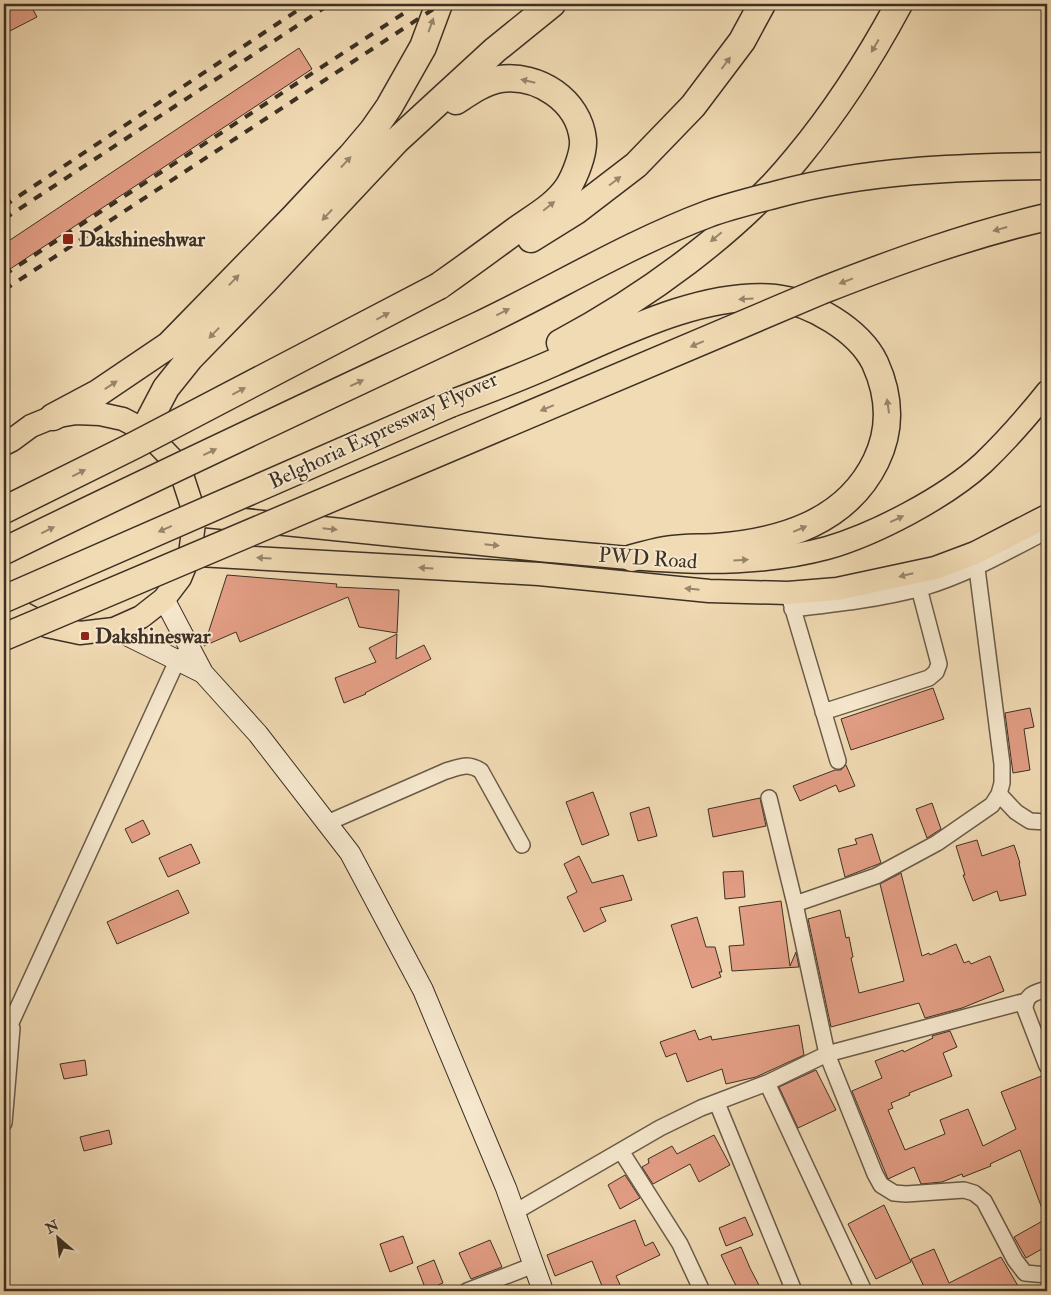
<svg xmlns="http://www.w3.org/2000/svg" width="1051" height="1295" font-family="'IM FELL Double Pica',serif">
<rect width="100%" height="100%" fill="#f1dbb4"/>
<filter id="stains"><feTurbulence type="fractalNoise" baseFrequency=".004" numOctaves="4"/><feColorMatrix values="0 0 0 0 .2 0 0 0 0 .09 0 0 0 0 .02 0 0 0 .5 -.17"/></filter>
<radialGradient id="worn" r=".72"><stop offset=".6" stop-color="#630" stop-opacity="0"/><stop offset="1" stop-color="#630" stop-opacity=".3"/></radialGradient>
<path fill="#e39e85" stroke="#3d3024" d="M23,4H30L37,17L4,34V13Z
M299,48L312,69L4,273V244Z
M227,575L337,584L336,587L399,590L397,633L359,627L348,597L240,642L236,632L204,646Z
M397,634L396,659L424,645L431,659L365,693L366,694L344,703L335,678L376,662L369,648Z
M933,688L944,719L851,750L841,719Z
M1030,708L1034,727L1024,729L1030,770L1013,773L1005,713Z
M846,765L855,786L839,792L836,785L800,801L793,786L835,770H841Z
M593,792L609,835L582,845L566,802Z
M760,798L766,826L713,837L708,809Z
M932,803L941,829L927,838L916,809Z
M649,807L657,836L638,841L630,813Z
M143,820L150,834L132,843L125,829Z
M872,834L881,863L845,877L838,849L857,844L855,839Z
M977,840L982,856L1014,845L1020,863H1019L1026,895L1000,901L997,891L973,901L963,875H965L956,846Z
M191,844L200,863L168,877L159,858Z
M579,856L592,883L623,875L632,900L600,908L606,921L584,932L567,897L577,892L564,864Z
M743,871L745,897L725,899L723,872Z
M901,873L922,956L929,953L930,955L956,944L964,963L969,961L971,964L990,956L1004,991L962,1008L925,1018L919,1003L831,1027L808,919L840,910L846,938L849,937L853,957L851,958L859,993L904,981L880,884Z
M178,890L189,913L117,944L107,922Z
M781,901L790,966L796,952L799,967L732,971L729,946L744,945L739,907Z
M697,917L706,947H715L722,972H719L721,977L692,988L671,925Z
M799,1025L804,1055L756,1077L726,1084L722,1069L687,1082L676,1053L666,1057L660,1042L695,1030L699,1040L711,1036L712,1040Z
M950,1031L957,1047L943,1053L952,1076L909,1093L910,1095L891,1103L893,1108L888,1110L905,1150L945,1134L940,1120L968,1109L983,1146L1016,1129L1001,1092L1044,1075H1047V1246L1026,1258L1014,1237L1046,1219L1020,1150L990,1164L991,1166L963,1177L962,1174L942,1182L921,1184L914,1167L888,1179L852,1091L882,1078L875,1061L903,1050L904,1052L933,1038L932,1036Z
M85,1060L87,1075L64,1079L60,1064Z
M816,1070L836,1110L798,1128L779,1087Z
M109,1130L112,1144L84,1151L80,1137Z
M714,1135L730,1165L699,1182L690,1164L653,1184L642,1167L649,1163L648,1159L672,1146L677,1154Z
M625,1175L640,1198L620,1209L608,1185Z
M884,1205L911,1262L876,1279L848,1224Z
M745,1217L753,1235L726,1246L719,1228Z
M635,1220L645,1246L653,1242L660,1255L616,1276L623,1291H604L592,1261L555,1276L547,1255Z
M403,1236L413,1263L390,1272L380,1244Z
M490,1240L502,1267L471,1279L459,1253Z
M741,1247L750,1268L762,1291H739L733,1280L721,1255Z
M934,1249L949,1283L1001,1257L1021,1291H926L911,1259Z
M434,1260L443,1283L426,1290L417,1267Z"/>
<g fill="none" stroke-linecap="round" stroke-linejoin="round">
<g stroke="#6a5b48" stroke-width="18">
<path id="street" d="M790,599L838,761
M792,609C837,604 881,599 925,587C968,574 1008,551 1047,531
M823,712L929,678L936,672L939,664L919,588
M999,794L1016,812L1030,821L1047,822
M769,798L795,904L827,1054L875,1174L881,1185L894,1193L906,1194L964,1190L974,1193L984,1201L1015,1260L1025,1273L1047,1275
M327,823L446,771C460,767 468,762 481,771L522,845
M795,904L876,876L937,843L992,805L999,794L1002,783V764L975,553
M1047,989C1034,993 1026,994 1025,1009L1047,1066
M4,1038L177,661L185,653
M767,1083L864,1291
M717,1103L794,1291
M4,1123L12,1028
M621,1151L680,1244L702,1291
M515,1212L660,1128L701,1108L767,1083L827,1054L1026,1001
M467,1291L534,1265"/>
</g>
<g stroke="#3d3024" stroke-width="22">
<path id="secondary" d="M164,599L203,673L258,734L350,853L423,990L506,1188L543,1291
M114,629L203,673"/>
</g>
<g stroke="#3d3024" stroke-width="25">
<path id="primary" d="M4,444L12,440L31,426L53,417L76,413L100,414L123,419L144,430L179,466L195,515L190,554L180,578L164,599L141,617L114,629L80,633L47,626L17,610L4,596
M195,515C310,527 425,539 540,550C635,558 734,573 827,548C876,534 946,497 983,463C1006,441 1027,417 1047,392
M198,555L539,574L709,591L788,593L837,589L935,568L975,553L1047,516"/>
</g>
<g stroke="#3d3024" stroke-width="29">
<path id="highway" d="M531,239L576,211L636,165L693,106L742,41L762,4
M439,286C466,267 492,248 519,228C536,216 556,205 568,187C575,176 584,153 583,140C579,100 538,74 500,79C484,82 470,92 456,101
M560,343C644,298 737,232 797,158C836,111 870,58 899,4
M450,404C485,391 519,378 553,363C618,335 702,291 775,298C811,302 859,330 875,363C890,396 892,428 876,461C846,523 780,542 716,547C699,548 682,547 665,550C654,552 643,555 632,558
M53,417L98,393L169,345L293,218L351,156L373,130L389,107L423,47L439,4
M144,430L166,388L190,358L265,281L396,141L495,50L552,4"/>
</g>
<use href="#street" stroke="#f6e8ce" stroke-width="15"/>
<use href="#secondary" stroke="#f6e8ce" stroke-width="20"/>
<use href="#primary" stroke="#f1dbb4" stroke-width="22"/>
<use href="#highway" stroke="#f1dbb4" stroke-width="26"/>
<path stroke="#3d3024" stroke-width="4" stroke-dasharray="9 9" stroke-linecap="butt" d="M4,206L307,4
M4,219L330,4
M4,275L418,4
M4,290L441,4"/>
<g stroke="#3d3024" stroke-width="29" stroke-linecap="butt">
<path id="highway-bridge" d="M4,510L135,445L439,286
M4,551C161,474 320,400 479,325C555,289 628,244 708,214C730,206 755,200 778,194C867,170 956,167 1047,166
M4,599L450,404
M4,637L821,291C895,262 969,235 1047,217"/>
</g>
<use href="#highway-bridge" stroke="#f1dbb4" stroke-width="26"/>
</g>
<defs><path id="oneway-solid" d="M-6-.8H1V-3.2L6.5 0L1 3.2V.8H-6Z" transform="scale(1.25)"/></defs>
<g fill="#97866c">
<use href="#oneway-solid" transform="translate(431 25) rotate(-70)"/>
<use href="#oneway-solid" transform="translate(875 46) rotate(120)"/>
<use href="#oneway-solid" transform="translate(726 63) rotate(-53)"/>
<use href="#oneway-solid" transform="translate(528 81) rotate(-167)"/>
<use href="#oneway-solid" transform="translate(346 162) rotate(-47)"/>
<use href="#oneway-solid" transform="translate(615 181) rotate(-37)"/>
<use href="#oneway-solid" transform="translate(549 206) rotate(-39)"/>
<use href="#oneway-solid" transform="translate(327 215) rotate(133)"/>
<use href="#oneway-solid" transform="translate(1000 229) rotate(164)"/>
<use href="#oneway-solid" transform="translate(716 237) rotate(140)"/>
<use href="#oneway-solid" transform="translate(234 280) rotate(-46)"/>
<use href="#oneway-solid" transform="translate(846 281) rotate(159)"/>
<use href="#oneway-solid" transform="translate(746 299) rotate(176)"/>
<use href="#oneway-solid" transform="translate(503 312) rotate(-27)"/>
<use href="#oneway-solid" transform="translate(383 316) rotate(-28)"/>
<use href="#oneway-solid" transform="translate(214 333) rotate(134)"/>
<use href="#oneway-solid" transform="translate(697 344) rotate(157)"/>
<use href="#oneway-solid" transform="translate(357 383) rotate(-25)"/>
<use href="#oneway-solid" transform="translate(111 385) rotate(-33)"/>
<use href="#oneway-solid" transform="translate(239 391) rotate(-28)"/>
<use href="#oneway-solid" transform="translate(888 406) rotate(-98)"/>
<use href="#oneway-solid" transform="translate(547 408) rotate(157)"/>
<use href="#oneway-solid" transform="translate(210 452) rotate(-25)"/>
<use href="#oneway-solid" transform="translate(79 473) rotate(-27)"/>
<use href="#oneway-solid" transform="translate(897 519) rotate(-25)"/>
<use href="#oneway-solid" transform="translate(165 529) rotate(156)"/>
<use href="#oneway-solid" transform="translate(330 529) rotate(6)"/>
<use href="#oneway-solid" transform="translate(800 529) rotate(-23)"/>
<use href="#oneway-solid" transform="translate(48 530) rotate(-26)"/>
<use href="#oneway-solid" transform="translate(492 545) rotate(6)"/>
<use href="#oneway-solid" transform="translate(264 558) rotate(-177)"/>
<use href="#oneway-solid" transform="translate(741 560) rotate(-3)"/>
<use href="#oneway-solid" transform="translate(426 568) rotate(-177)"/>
<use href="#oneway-solid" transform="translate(906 575) rotate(166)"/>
<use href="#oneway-solid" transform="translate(692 589) rotate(-174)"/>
</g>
<g fill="#8f2418" stroke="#f6e8ce" stroke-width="2">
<rect x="62" y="233" width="12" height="12" rx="2.5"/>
<rect x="80" y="631" width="10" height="10" rx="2.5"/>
</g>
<g text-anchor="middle" stroke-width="4" stroke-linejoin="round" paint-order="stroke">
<g font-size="21" font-weight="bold" fill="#3d3024" stroke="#f6e8ce" text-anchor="start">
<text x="79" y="246">Dakshineshwar</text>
<text x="95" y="643">Dakshineswar</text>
</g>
<g font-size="21" fill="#3d3024" stroke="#f6e8ce">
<text transform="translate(383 430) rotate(-25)" y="7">Belghoria Expressway Flyover</text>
<text transform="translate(648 558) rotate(4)" y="7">PWD Road</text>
</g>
</g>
<rect width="1051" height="1295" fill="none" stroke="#f1dbb4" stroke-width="20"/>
<rect x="5" y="5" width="1041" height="1285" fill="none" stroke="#3d3024" stroke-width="2.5"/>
<rect x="10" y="10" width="1031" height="1275" fill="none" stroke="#3d3024"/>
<g transform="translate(58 1238) rotate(332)" stroke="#f6e8ce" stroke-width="4" paint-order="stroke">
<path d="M0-4L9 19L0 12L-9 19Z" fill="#3d3024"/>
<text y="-8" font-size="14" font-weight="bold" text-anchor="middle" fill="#3d3024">N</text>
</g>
<rect width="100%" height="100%" filter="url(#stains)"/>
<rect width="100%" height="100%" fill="url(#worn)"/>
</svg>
